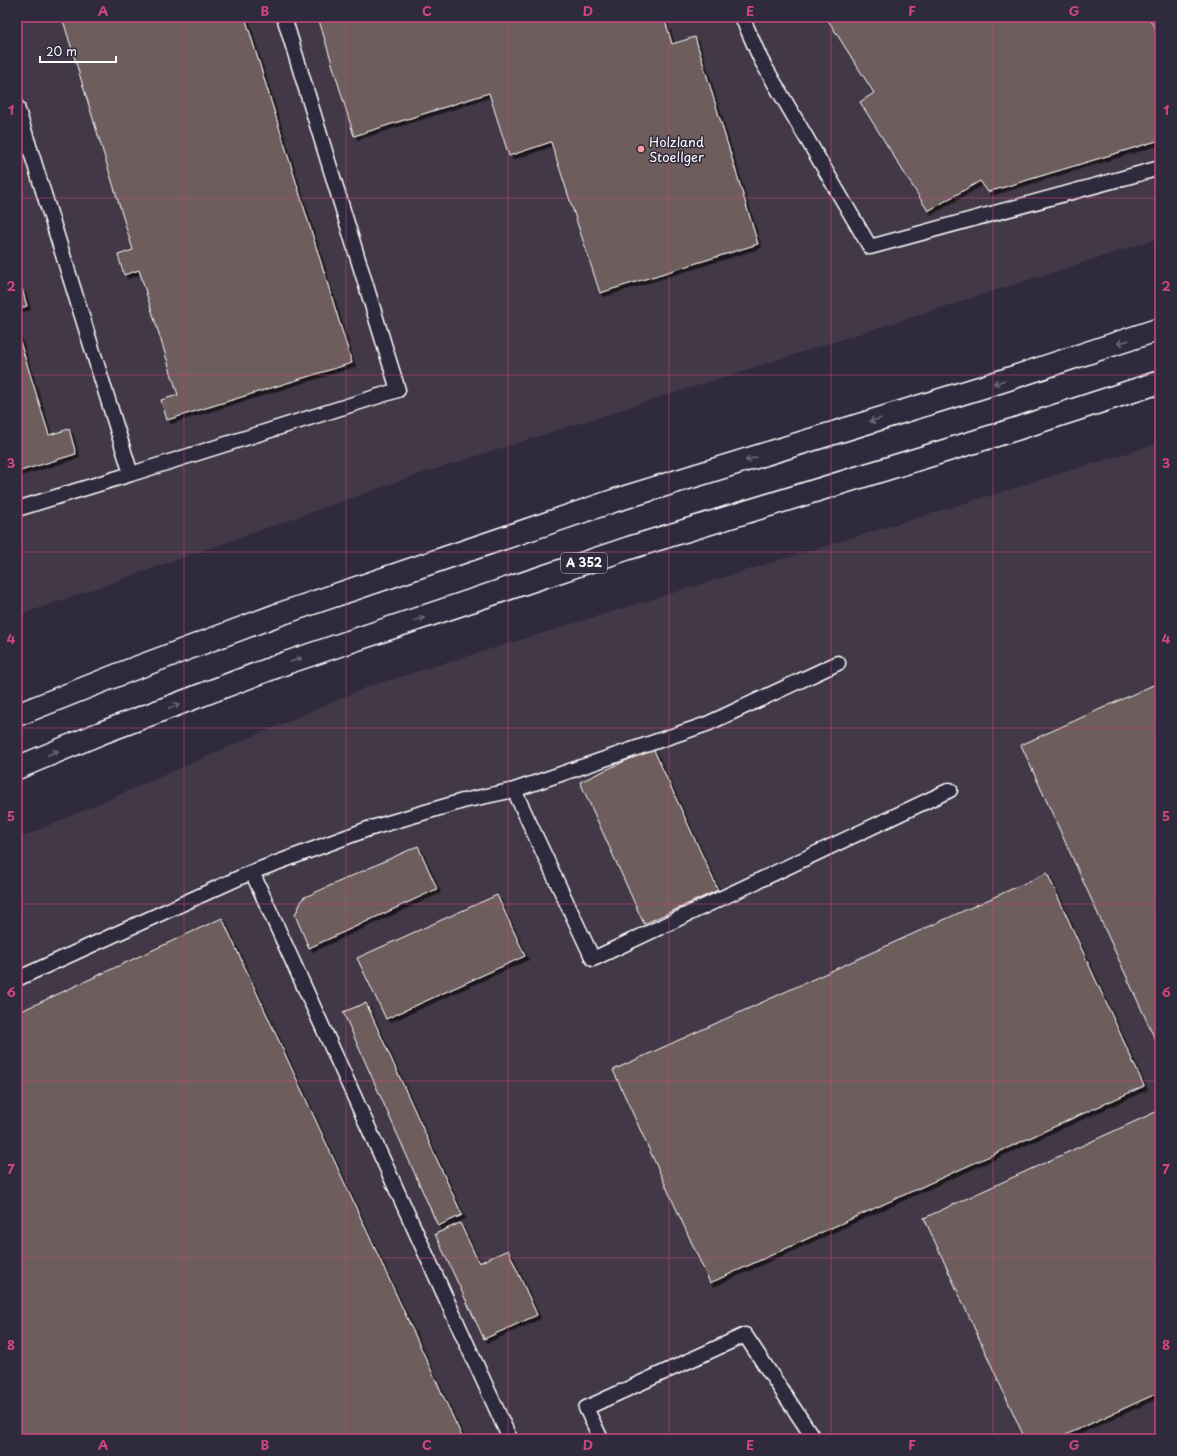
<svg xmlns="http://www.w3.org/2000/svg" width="1177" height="1456" font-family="'Playpen Sans',sans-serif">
<defs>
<filter id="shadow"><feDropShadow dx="3.5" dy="3.5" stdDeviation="0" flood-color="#0009"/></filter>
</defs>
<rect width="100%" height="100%" fill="#2f2a3d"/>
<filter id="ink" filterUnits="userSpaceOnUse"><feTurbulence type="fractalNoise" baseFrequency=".025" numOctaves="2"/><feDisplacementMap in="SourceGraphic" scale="8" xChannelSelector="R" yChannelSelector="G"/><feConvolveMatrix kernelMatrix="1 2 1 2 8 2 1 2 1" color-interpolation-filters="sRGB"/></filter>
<g filter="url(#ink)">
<path fill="#423946" d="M17,17H1160V238L414,476L17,616Z
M1160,443V1439H17V839L367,687Z"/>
<path fill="#6d5d5b" stroke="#fff" filter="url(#shadow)" d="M62,17H245L352,363L167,420L161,400L178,395L139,270L124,275L118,255L133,250Z
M318,17H664L672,44L695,37L758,244L600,293L551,142L509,156L489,93L354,136Z
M826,17H1148L1160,35V140L988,192L980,181L928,211L860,102L874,93Z
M22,289L27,306L17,309V291Z
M17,332L49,435L69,429L76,454L17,472Z
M1160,682V1050L1021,745Z
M653,748L718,890L644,924L580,782Z
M418,846L437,889L309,948L295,915L303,898Z
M1047,873L1144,1086L710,1283L613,1070Z
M497,895L525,956L386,1019L357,958Z
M222,918L463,1439H17V1013Z
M366,1003L462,1215L438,1226L343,1012Z
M1160,1110V1392L1057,1439H1025L924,1218Z
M460,1223L479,1263L508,1250L537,1315L484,1339L435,1234Z"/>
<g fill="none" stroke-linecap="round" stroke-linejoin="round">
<g stroke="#fff" stroke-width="17">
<path id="lane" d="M742,17L761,60L870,247L1160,168
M17,107L131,474L17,509
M131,474L398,390L284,17
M514,790L593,959L950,790
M17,979L252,872
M510,1439L252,872L368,829L463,801L514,790L707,724L838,663
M601,1439L586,1408L745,1335L814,1439"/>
</g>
<g stroke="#fff" stroke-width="25">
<path id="highway" d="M17,715L125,672L277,615L613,501L1002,381L1160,329
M17,768L101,733L286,663L629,548L1016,429L1160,382"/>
</g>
<use href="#lane" stroke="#2f2a3d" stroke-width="14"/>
<use href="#highway" stroke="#2f2a3d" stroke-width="22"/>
</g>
<defs><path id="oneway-shaft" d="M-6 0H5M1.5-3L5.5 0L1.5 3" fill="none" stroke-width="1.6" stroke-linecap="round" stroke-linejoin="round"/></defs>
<g stroke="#6d6a77">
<use href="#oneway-shaft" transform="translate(1123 342) rotate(162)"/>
<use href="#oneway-shaft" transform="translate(999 382) rotate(163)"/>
<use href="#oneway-shaft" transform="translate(875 420) rotate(163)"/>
<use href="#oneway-shaft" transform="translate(751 459) rotate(163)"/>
<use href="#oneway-shaft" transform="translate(419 619) rotate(-19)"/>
<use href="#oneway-shaft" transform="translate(296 660) rotate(-19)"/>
<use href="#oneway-shaft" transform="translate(174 706) rotate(-21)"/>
<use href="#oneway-shaft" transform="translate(53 753) rotate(-23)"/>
</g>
</g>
<path fill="none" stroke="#ce467c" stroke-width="1" stroke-opacity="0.55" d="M184,17V1439M346,17V1439M508,17V1439M669,17V1439M831,17V1439M993,17V1439M17,198H1160M17,375H1160M17,552H1160M17,728H1160M17,904H1160M17,1081H1160M17,1258H1160"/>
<circle fill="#ff9aa2" stroke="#2f2a3d" stroke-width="1.5" cx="641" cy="149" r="4"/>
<g text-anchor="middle" stroke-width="3" stroke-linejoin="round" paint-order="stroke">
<rect fill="#2f2a3d" stroke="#c1bfc5" stroke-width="1" x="561" y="553" width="46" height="20" rx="3"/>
<g font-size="12" font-weight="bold" fill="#fff">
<text x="584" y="567">A 352</text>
</g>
<g font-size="13" fill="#fff" stroke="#2f2a3d" text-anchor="start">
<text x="649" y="147">Holzland<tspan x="649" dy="15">Stoellger</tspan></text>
</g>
</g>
<rect width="1177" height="1456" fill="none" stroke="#2f2a3d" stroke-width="44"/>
<path d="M40 56v6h76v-6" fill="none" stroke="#ffffff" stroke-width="2"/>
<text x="46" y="56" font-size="12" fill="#ffffff" stroke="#2f2a3d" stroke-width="3" paint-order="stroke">20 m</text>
<rect x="22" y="22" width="1133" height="1412" fill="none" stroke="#ce467c" stroke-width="1.5"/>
<g font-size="13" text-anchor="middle" font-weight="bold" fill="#ce467c">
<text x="103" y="16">A</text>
<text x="265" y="16">B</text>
<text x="427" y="16">C</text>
<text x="588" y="16">D</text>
<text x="750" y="16">E</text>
<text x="912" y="16">F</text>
<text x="1074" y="16">G</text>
<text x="11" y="115">1</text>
<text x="1166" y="115">1</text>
<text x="11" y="291">2</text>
<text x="1166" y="291">2</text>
<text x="11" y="468">3</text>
<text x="1166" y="468">3</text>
<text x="11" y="644">4</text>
<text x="1166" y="644">4</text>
<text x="11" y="821">5</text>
<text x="1166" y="821">5</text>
<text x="11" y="997">6</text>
<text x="1166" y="997">6</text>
<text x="11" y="1174">7</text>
<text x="1166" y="1174">7</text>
<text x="11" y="1350">8</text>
<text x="1166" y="1350">8</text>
<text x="103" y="1450">A</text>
<text x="265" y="1450">B</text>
<text x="427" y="1450">C</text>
<text x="588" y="1450">D</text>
<text x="750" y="1450">E</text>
<text x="912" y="1450">F</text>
<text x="1074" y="1450">G</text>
</g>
</svg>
